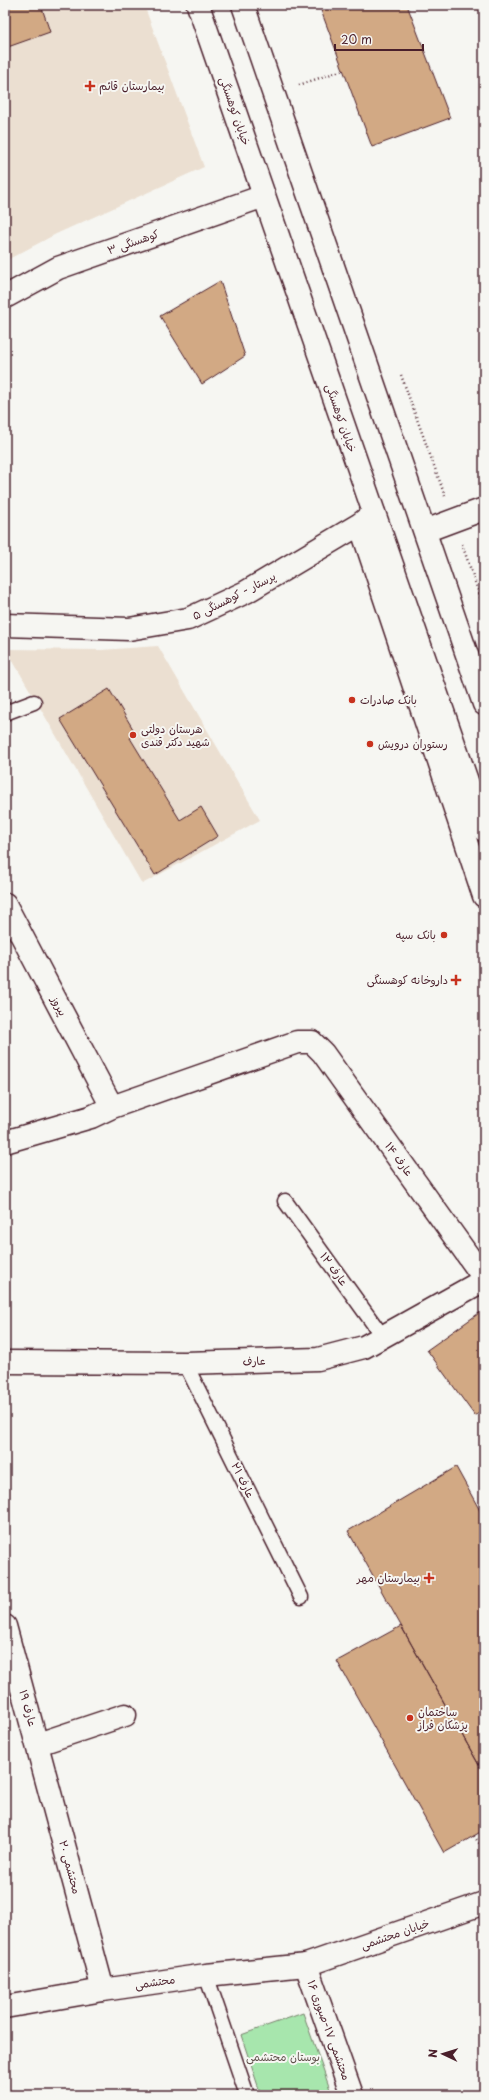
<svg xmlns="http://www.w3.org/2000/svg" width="489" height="2100" font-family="'Playpen Sans','Playpen Sans Arabic',sans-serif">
<rect width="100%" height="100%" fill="#f6f6f2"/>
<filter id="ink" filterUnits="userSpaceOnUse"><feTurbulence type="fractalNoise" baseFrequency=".025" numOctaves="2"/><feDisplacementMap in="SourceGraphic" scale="8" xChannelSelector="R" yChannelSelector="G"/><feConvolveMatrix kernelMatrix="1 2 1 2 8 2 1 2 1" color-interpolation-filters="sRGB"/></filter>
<g filter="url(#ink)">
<path fill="#ebdfd1" d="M5,5H144L204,167L56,234L5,261Z
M158,646L260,820L142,884L6,649L101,650Z"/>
<path fill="#a7e6ad" stroke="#78826c" d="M303,2013L332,2095H261L241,2035Z"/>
<path fill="#d2a984" stroke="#4a1f2b" d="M5,5H41L50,32L5,48Z
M319,5H407L450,118L372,147Z
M220,281L245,356L202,384L160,316Z
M109,689L136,734L130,738L180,820L201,807L218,836L155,875L60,719Z
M482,1311L484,1314V1409L475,1416L427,1350Z
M456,1467L484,1518V1774L348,1531Z
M401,1626L484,1774V1830L444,1853L337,1661Z"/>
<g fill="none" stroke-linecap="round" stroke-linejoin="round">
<g stroke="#4a1f2b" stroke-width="17">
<path id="service" d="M5,713L34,702
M285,1201L383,1337
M185,1363L301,1597
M206,1975L247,2095"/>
</g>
<g stroke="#4a1f2b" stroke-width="25">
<path id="minor" d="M5,297L58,268L264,196
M360,524L484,896
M5,625L129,629L188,619L246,592L360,524L374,513
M5,904L112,1107
M5,1142L91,1117L112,1107L297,1042H312L323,1053L484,1278
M5,1362L185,1363L318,1359L364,1347L484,1280
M5,1626L103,1990
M38,1744L125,1715
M306,1965L352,2095"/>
</g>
<g stroke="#4a1f2b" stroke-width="25">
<path id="tertiary" d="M425,531L484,509
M5,2007L103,1990L206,1975L306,1965L484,1903"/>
</g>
<g stroke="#4a1f2b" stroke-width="25">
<path id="secondary" d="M198,5L484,830
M243,5L484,704"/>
</g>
<path stroke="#4a1f2b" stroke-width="2.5" stroke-dasharray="1 3" stroke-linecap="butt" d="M299,85L343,70
M401,375L445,496
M462,544L484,608
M474,1836L484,1850"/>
<use href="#service" stroke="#f6f6f2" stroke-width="14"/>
<use href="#minor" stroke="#f6f6f2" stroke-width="22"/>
<use href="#tertiary" stroke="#f6f6f2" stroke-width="22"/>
<use href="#secondary" stroke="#f6f6f2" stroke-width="22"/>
</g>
</g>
<g fill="#c8321e" stroke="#f6f6f2" stroke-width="1.5">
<path d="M88 80h4v4h4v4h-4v4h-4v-4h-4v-4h4z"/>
<circle cx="352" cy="700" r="4"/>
<circle cx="133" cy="735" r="4"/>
<circle cx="370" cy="744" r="4"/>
<circle cx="444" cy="935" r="4"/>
<path d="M454 974h4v4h4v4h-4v4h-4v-4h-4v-4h4z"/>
<path d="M427 1572h4v4h4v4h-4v4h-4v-4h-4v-4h4z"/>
<circle cx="410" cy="1718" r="4"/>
</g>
<g text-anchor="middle" stroke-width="4" stroke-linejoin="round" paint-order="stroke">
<g font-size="11" fill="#4a1f2b" stroke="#f6f6f2" text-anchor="start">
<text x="99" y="90">بیمارستان قائم</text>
<text x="360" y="704">بانک صادرات</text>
<text x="141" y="733">هرستان دولتی<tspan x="141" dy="13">شهید دکتر قندی</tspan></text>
<text x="378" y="748">رستوران درویش</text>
<text x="436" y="939" text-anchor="end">بانک سپه</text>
<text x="448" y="984" text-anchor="end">داروخانه کوهسنگی</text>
<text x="420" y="1582" text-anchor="end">بیمارستان مهر</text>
<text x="418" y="1716">ساختمان<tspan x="418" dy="13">پزشکان فراز</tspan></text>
</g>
<g font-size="11" fill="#4a1f2b" stroke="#f6f6f2">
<text transform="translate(235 111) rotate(71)" y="4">خیابان کوهسنگی</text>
<text transform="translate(133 242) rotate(-19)" y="4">کوهسنگی ۳</text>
<text transform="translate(341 418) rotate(71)" y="4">خیابان کوهسنگی</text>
<text transform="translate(234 596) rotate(-27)" y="4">پرستار - کوهسنگی ۵</text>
<text transform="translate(59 1006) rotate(62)" y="4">پیروز</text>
<text transform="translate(399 1159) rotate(54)" y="4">عارف ۱۴</text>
<text transform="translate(334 1269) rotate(54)" y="4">عارف ۱۲</text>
<text transform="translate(254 1361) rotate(-2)" y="4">عارف</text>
<text transform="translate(243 1480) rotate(64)" y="4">عارف ۲۱</text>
<text transform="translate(28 1708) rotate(75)" y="4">عارف ۱۹</text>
<text transform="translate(70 1867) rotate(75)" y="4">محتشمی ۲۰</text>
<text transform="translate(395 1934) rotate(-19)" y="4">خیابان محتشمی</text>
<text transform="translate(155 1982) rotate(-8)" y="4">محتشمی</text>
<text transform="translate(329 2030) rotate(70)" y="4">محتشمی ۱۷-صبوری ۱۶</text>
</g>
<g font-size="11" fill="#61514c" stroke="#f6f6f2">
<text x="283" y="2061">بوستان محتشمی</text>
</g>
</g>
<rect width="489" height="2100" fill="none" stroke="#f6f6f2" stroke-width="20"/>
<rect x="10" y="10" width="469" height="2080" fill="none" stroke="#4a1f2b" stroke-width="1.5" filter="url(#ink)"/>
<g transform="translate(443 2054) rotate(274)" stroke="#f6f6f2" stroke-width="3" paint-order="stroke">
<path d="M0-3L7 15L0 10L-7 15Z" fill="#4a1f2b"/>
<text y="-6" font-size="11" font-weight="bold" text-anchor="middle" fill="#4a1f2b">N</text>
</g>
<path d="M335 44v6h88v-6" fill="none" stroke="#4a1f2b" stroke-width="2"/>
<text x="341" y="44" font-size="12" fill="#4a1f2b" stroke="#f6f6f2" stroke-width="3" paint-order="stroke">20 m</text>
</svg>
